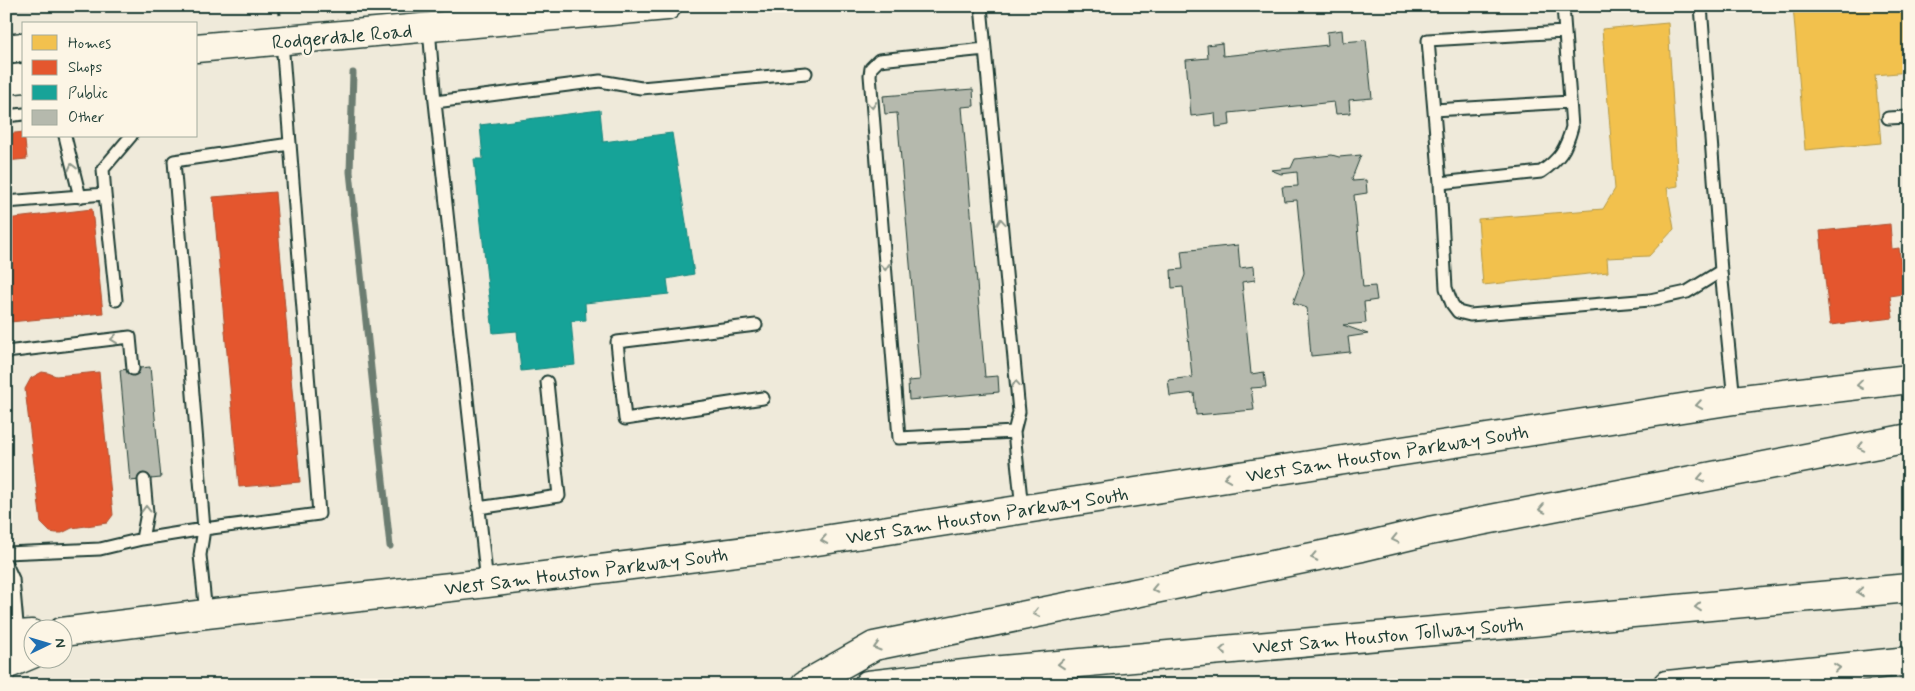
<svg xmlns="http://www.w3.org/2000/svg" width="1915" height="691" font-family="Mynerve,sans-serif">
<rect width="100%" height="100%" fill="#efeada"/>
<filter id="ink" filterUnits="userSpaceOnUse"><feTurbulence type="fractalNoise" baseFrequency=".02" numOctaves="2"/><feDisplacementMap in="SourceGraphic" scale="10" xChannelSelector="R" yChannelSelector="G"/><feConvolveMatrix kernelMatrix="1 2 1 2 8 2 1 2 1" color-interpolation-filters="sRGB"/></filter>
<g filter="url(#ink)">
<path fill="#dedbcc" d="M6,6H77L6,14Z"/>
<path fill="#f2c14e" stroke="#b39946" d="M1793,6H1870V8L1909,6V72L1875,75L1881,143L1805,150Z
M1668,23L1678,186L1667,188L1674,229L1649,256L1607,258L1608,272L1483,285L1478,219L1603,209L1615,189L1602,29Z"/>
<path fill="#e4572e" stroke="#a94f30" d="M24,132L27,159L6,161V134Z
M275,192L300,482L239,487L213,197Z
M92,209L103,313L10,322L6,286V219Z
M1890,224L1892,249L1899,248L1904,294L1890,296L1893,318L1830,325L1820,231Z
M42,372L48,373L56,376L99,372L113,515L107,523L72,528L62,533H56L50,532L41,523L25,389L31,378Z"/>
<path fill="#17a398" stroke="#19847a" d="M600,110L603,142L672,133L694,274L667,279L669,294L585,303L586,320L571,321L575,365L521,371L517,331L493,333L474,159H483L480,125Z"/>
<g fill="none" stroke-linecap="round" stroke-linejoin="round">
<path stroke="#6c7d71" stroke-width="7" d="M353,73L350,172L390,546"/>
</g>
<path fill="#b5b9ad" stroke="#1f3d34" d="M1342,30L1343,42L1366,40L1372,98L1349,100L1350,113L1336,114L1334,102L1229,113L1230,125L1216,127L1215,113L1191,116L1186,60L1208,58L1207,45L1222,43L1223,56L1328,45L1327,32Z
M973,89L974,106L962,107L985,377L998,376L999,392L909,400L908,381L920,380L897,113L885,114L883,96Z
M1332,155L1339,157L1361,155L1352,178L1353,181L1366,180L1367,193L1354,195L1363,287L1375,286L1377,300L1364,302L1366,323L1343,325L1368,334L1348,337L1350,352L1311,356L1307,308L1293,303L1304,273L1297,200L1284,201L1282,187L1298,186L1297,172L1281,174L1271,170L1291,168L1295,159Z
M1238,245L1240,268L1254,266L1255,280L1242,282L1251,374L1264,372L1266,387L1251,388L1254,410L1196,415L1194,393L1170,396L1168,380L1192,377L1183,287L1172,288L1171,270L1183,269L1181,251Z
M150,367L161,478L130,481L120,370Z"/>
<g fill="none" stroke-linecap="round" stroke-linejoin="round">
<g stroke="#1f3d34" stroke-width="15">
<path id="service" d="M981,6L1019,412L1014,432L1022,509
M1701,6L1721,271L1734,400
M429,28L435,102
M1564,32L1428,40L1440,183L1446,288L1452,304L1458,312L1470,315L1650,300L1687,292L1721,271
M985,49L879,60L871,68L870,75L899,438L1014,432
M1434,110L1570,102
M6,116L24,114
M1888,118L1909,117
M65,136L80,197
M1440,183L1541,172C1560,159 1566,149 1572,127L1563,6
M105,194L116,300
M6,202L105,194L103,169L131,136
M756,325L617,342L625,419L763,398
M6,352L130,337L133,369
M478,508L559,496L547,382
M142,539L147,513L144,480
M6,553L100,549L142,539L204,529L174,161L290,144
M6,564L13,579L18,635
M487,583L435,102L600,81L641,88L806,73
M206,614L200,555L204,529L319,514L282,41"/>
</g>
<g stroke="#1f3d34" stroke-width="31">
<path id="tertiary" d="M196,48L667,6
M6,49L24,47
M6,80L24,78"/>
</g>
<g stroke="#1f3d34" stroke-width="31">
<path id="secondary" d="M62,632L206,614L487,583L778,547L1734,400L1909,379
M6,636L32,634
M6,665L32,654"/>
</g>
<g stroke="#1f3d34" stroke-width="31">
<path id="motorway" d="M805,685L874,646L1362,547L1429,531L1909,438
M868,685L991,671L1909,588
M1667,685L1909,661"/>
</g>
<path stroke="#1f3d34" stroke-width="3" stroke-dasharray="4 4" stroke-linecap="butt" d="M280,15L279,7L285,6"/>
<use href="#service" stroke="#fcf5e5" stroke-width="11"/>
<use href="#tertiary" stroke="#fcf5e5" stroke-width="28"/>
<use href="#secondary" stroke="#fcf5e5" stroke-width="28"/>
<use href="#motorway" stroke="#fcf5e5" stroke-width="28"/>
</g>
<defs><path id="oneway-chevron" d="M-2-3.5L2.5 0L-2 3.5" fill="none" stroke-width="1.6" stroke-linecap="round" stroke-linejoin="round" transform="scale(1.25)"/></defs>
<g stroke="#8e998c">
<use href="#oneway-chevron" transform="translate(872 105) rotate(85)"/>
<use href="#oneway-chevron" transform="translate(72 167) rotate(-104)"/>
<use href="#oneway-chevron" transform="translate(1001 222) rotate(-95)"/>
<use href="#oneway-chevron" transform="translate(885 267) rotate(85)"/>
<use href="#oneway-chevron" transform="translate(114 339) rotate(173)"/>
<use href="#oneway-chevron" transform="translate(1016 384) rotate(-95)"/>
<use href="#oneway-chevron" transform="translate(1860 385) rotate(173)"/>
<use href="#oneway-chevron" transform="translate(1699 405) rotate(171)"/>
<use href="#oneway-chevron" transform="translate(1861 447) rotate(169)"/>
<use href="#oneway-chevron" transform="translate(1227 478) rotate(171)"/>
<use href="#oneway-chevron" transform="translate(1701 478) rotate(169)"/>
<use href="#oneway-chevron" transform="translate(146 509) rotate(-91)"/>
<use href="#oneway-chevron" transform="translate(1542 509) rotate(169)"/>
<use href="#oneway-chevron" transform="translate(1395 539) rotate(167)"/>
<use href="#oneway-chevron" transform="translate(824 540) rotate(171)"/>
<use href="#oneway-chevron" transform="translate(1314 557) rotate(168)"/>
<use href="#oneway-chevron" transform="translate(1155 589) rotate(168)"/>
<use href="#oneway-chevron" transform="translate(1860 592) rotate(175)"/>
<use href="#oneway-chevron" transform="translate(1698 607) rotate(175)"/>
<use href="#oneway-chevron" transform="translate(1036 613) rotate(168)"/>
<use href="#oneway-chevron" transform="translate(877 647) rotate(163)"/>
<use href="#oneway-chevron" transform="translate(1223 650) rotate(175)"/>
<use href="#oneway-chevron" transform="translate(1061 664) rotate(175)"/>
<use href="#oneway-chevron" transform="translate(1837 668) rotate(-6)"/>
</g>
</g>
<g text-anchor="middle" stroke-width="5" stroke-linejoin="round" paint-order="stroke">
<g font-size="20" fill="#1f3d34" stroke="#fcf5e5">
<text transform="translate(342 36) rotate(-5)" y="7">Rodgerdale Road</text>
<text transform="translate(1387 453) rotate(-9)" y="7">West Sam Houston Parkway South</text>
<text transform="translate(987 515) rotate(-9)" y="7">West Sam Houston Parkway South</text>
<text transform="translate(586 571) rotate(-7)" y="7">West Sam Houston Parkway South</text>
<text transform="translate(1388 635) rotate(-5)" y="7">West Sam Houston Tollway South</text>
</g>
</g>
<rect width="1915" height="691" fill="none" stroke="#fcf5e5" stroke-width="25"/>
<rect x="12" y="12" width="1890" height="666" fill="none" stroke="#1f3d34" stroke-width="2" filter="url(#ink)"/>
<rect x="22" y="22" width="175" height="115" fill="#fcf5e5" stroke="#a4ab9e"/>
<rect x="32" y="35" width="25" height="15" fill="#f2c14e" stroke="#a4ab9e"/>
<text x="68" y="48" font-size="15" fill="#1f3d34">Homes</text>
<rect x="32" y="60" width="25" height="15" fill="#e4572e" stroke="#a4ab9e"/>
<text x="68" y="72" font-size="15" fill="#1f3d34">Shops</text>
<rect x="32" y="85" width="25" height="15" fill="#17a398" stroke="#a4ab9e"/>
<text x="68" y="98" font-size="15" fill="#1f3d34">Public</text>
<rect x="32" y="110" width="25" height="15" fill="#b5b9ad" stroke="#a4ab9e"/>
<text x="68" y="122" font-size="15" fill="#1f3d34">Other</text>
<g transform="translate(48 644) rotate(85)"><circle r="24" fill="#fcf5e5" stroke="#a4ab9e"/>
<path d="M0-4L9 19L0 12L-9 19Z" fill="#1f6fb2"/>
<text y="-8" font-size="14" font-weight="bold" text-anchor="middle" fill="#1f3d34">N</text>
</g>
</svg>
